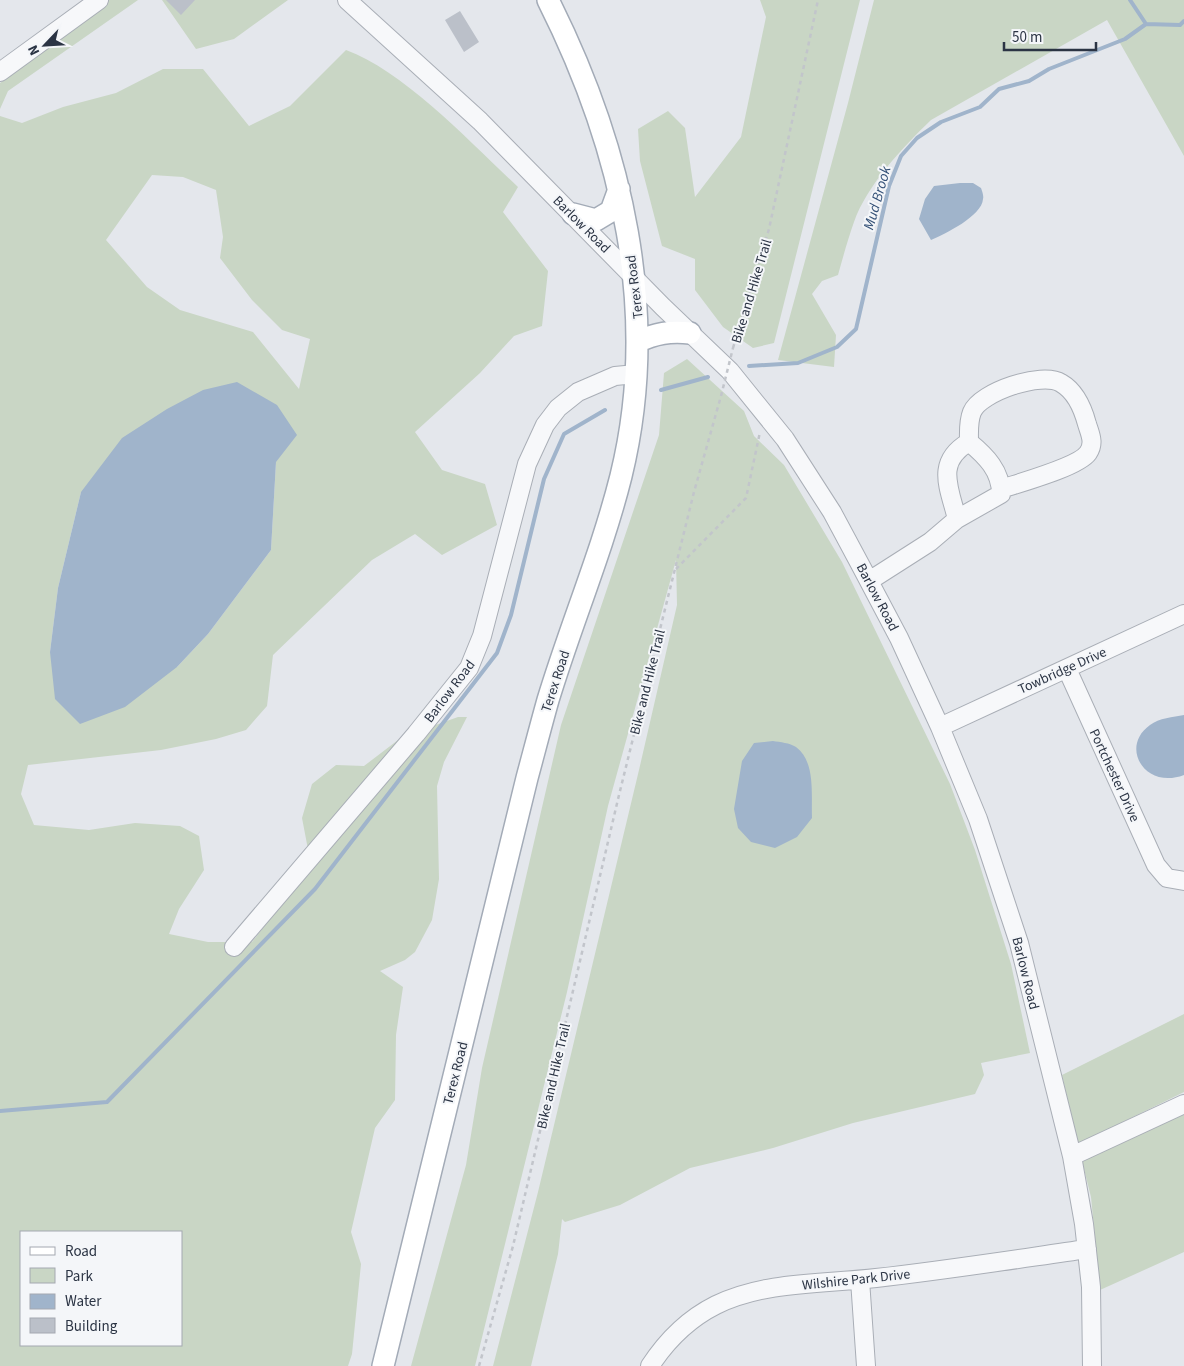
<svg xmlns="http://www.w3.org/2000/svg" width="1184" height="1366" font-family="'Source Sans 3',sans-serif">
<rect width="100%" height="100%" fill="#e4e7ec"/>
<path fill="#c9d6c5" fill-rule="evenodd" d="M106,0H138L8,91L0,109V83Z
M162,0H288L234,39L196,49Z
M760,0H860L774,343L753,348L723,327L695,290V259L662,246L640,161L638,129L668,111L685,128L695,197L741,137L766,17Z
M874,0H1184V156L1107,20L931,120C903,147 867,185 854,222C848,239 843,257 838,275L822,281L812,294L836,335L834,367L778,360L848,103Z
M346,50C404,71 472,144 518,187L503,212L548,271L542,326L514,336L480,373L415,432L442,470L485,484L497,525L442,555L415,534L372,560L273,655L267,706L246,730L216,739L161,750L28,765L21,794L34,825L89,830L135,823L180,826L199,836L204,870L179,909L169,934L208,942H252L311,865L302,818L312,784L336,765L364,766L402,737L458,717H467L444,762L437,786L439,879L432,920L415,952L405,960L380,971L403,987L396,1035L395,1100L375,1128L351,1232L361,1264L352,1354L348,1366H0V116L22,123L63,107L116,93L163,69H203L249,126L290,106ZM152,175L183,177L216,190L223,237L220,258L252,300L282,330L310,339L299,389L253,332L180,310L147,287L106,240ZM276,462L271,550L208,634L177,667L50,652L58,588L81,492ZM21,1232H181V1345H21Z
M687,359L744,411L754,436L784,465L842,562L950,784L975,850L1011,964L1030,1053L981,1063L984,1075L975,1094L853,1123L773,1148L690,1168L620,1205L565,1222L562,1219L558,1254L531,1366H493L538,1192L639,770L677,605L676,560L608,806L567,992L475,1366H411L466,1165L482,1068L561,725L659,435L664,373Z
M1184,1014V1092L1078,1144L1062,1075Z
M1184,1112V1252L1100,1290L1091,1197L1082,1161Z"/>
<path fill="#a0b4cb" d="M960,183H973L981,188C982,191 984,196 983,199C982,216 945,234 931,240L919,219L925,199L934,186Z
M237,382L277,405L297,435L276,462L271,550L208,634L177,667L125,707L80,724L55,699L50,652L58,588L81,492L122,438L167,409L203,390Z
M1184,715V775C1145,790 1119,747 1150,725C1159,718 1173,717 1184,715Z
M773,741C780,742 790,743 796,747C816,762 811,795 812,818L797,837L775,848L751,842L738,828L734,809L742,761L754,743Z"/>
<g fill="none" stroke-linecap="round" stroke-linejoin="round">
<path stroke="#a0b4cb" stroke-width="4" d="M1130,0L1146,24
M749,366L798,363L837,347L856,329L889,186L901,156L917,138L941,122L980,107L999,89L1029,81L1049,69L1125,39L1146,24L1180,25L1184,21
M661,390L708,377
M0,1111L107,1102L315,889L497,653L511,615L544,479L564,434L605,410"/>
</g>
<path fill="#bbc0c9" d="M166,0H195L181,15Z
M460,11L479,42L464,52L445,20Z"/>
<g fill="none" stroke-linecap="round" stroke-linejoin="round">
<g stroke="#a9aeb6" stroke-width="20">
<path id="minor" d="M347,0L480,121L663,307L730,371L785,439L832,512L862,568L899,638L940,727L978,819L1019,943L1072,1156L1084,1224L1091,1287L1092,1366
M0,72L99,0
M969,442C969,432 968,422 972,412C980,392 1042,371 1061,383C1075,391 1083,409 1087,424C1090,434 1095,443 1088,453C1078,467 1019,483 1001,489
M869,581L930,542L957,519L1001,494C1001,471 986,456 969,442C935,462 949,487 957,519
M1067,669L1156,865L1167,878L1184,881
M940,727L1184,614
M234,947L416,734L469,668L482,636L527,464L545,425L558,408L578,392L615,376L636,374
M1072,1156L1184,1104
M860,1280L866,1366
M650,1366C667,1340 688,1319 716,1305C765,1281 824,1284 876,1278C947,1270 1017,1259 1087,1249"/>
</g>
<g stroke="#a3abb7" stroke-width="24">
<path id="major" d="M573,214L596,220L611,211L619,189
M637,342C656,333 670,331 690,333
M383,1366L527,778C534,752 541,725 548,700C571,624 602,552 621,476C661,313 622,147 548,0"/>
</g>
<path stroke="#c2c5cb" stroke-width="2.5" stroke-dasharray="4 4" stroke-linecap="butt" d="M733,348L769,229L818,0
M676,569L746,498L760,432
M479,1366L513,1246L619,795L694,492L721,396"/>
<use href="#minor" stroke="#f7f8fa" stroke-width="18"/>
<use href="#major" stroke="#fff" stroke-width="21"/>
<path stroke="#c2c5cb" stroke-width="2.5" stroke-dasharray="4 4" stroke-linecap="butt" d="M721,396L733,348"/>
</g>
<g text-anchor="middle" stroke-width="4" stroke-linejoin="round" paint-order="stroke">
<g font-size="14" fill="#2b3444" stroke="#f4f6f9">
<text transform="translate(582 224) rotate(45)" y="5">Barlow Road</text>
<text transform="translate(634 287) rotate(-97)" y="5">Terex Road</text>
<text transform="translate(751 291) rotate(-73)" y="5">Bike and Hike Trail</text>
<text transform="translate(878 597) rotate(62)" y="5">Barlow Road</text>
<text transform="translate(1062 670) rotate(-24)" y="5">Towbridge Drive</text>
<text transform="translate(555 681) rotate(-72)" y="5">Terex Road</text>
<text transform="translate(647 682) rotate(-76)" y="5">Bike and Hike Trail</text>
<text transform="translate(449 691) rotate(-53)" y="5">Barlow Road</text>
<text transform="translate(1115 775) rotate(65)" y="5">Portchester Drive</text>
<text transform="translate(1026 973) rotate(76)" y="5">Barlow Road</text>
<text transform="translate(455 1073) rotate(-76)" y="5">Terex Road</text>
<text transform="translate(553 1076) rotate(-77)" y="5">Bike and Hike Trail</text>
<text transform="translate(856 1279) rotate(-6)" y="5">Wilshire Park Drive</text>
</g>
<g font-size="15" font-style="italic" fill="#355278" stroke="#f4f6f9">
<text transform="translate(877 198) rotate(-74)" y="5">Mud Brook</text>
</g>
</g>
<rect x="20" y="1231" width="162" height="115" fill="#f4f6f9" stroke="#a4a8b1"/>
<rect x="30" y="1247" width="25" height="8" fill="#ffffff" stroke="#a4a8b1"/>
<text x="65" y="1256" font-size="15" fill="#2b3444">Road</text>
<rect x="30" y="1268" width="25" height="15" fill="#c9d6c5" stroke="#a4a8b1"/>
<text x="65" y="1281" font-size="15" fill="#2b3444">Park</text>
<rect x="30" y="1294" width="25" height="15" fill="#a0b4cb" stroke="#a4a8b1"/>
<text x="65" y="1306" font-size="15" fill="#2b3444">Water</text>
<rect x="30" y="1318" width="25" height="15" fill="#bbc0c9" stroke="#a4a8b1"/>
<text x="65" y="1331" font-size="15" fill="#2b3444">Building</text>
<g transform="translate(45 45) rotate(245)" stroke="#f4f6f9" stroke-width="4" paint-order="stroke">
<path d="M0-4L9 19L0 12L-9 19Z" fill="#2b3444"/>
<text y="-8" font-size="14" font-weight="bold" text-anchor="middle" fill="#2b3444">N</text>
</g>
<path d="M1004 42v8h92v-8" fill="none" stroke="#2b3444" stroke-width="2.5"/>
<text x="1012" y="42" font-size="15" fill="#2b3444" stroke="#f4f6f9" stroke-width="4" paint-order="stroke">50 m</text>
</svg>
